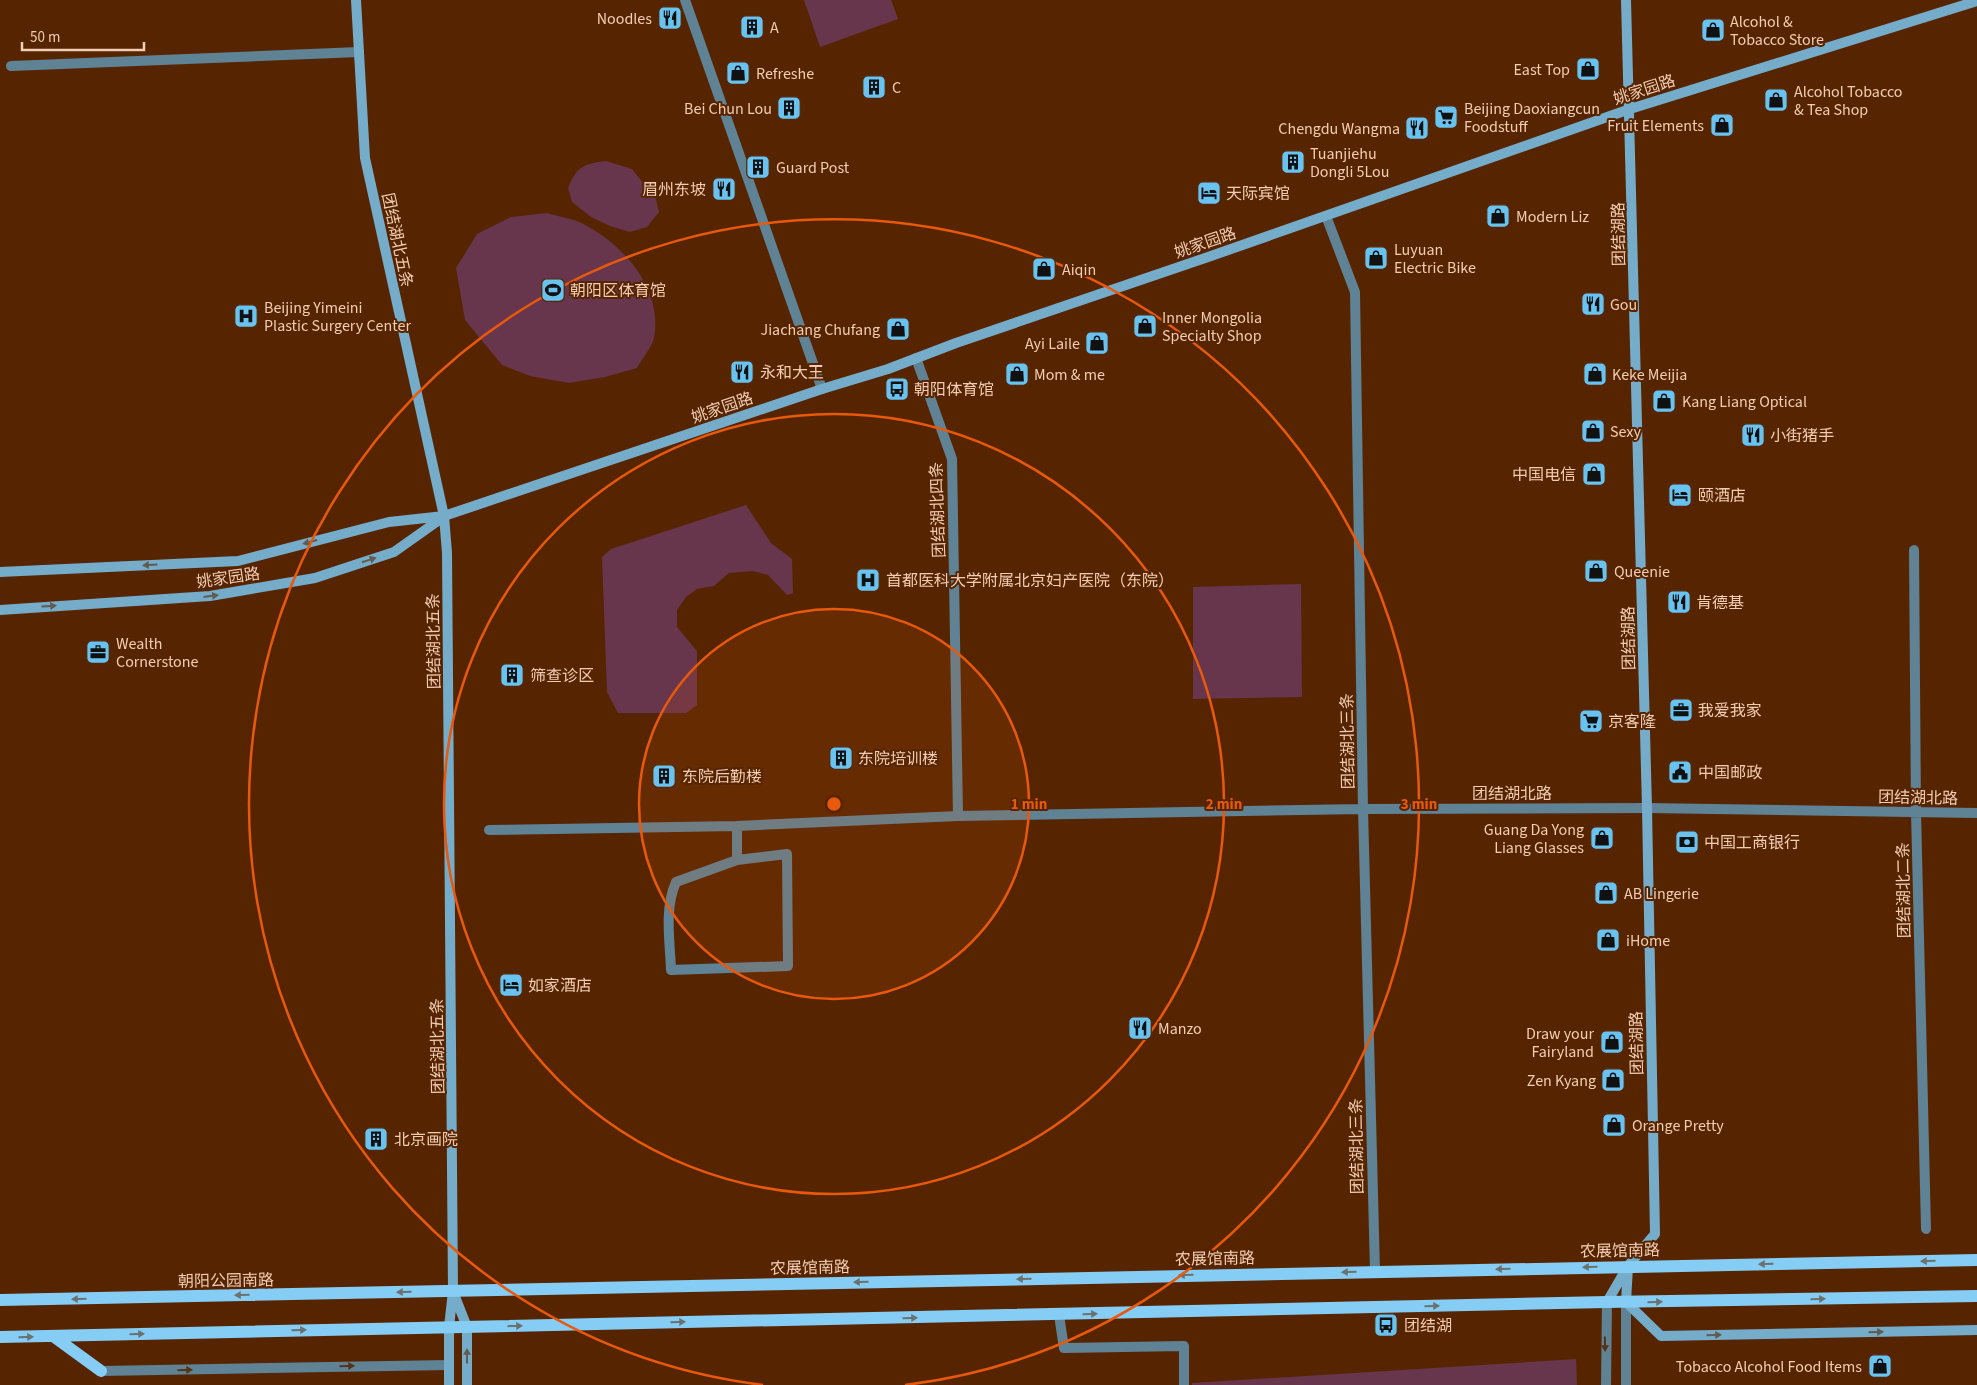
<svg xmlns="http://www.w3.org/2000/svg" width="1977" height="1385" font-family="'Source Sans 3','Noto Sans SC',sans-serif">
<rect width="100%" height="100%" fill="#562500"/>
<path fill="#67354c" d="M804,0H891L898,19L820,47Z
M606,161L632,169L656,199L659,212L647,227L630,232L610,226L591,217L572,202L568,188C577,166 584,164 606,161Z
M547,213C560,217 576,219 587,226C626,247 663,291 654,338C652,347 642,359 637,368L605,377L569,383L530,376L502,365L465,320L456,268L477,234L511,217Z
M746,505L771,543L792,559L793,593L787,595L768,575L753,571L729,573L714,586L697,589L686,597L677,610V627L697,651V705L686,713H618L607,692L602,557L611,549Z
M1301,584L1302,697L1193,699V587Z
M1576,1359L1577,1385H1192V1383Z"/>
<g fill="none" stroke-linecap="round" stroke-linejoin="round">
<path stroke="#5f8294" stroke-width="10" d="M685,0L822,389
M11,66L359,52
M1326,216L1355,292L1363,809L1375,1271
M916,358L952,459L958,816
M1914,550L1916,812L1926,1229
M489,830L737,826
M737,860L787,854L788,966L671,970C670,941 664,909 676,882L737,860V826L958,816L1363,809L1647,808L1977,813
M1626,1302V1385
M1059,1315L1064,1348L1184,1346V1385
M101,1371L449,1365
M1606,1385L1607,1302"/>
<path stroke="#75acca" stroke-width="10" d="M356,0L365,158L444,516L447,553L453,1291L449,1327V1385
M0,572L238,561L389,522L444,516L822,389L888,369L956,343L1211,256L1630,109L1977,1
M0,610L210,596L315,578L394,552L442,518
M1628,1267L1626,1302L1661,1336L1977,1330
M454,1294L467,1327V1385
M1607,1302L1628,1266L1655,1234L1647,808L1626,0"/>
<path stroke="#85cdf4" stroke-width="12" d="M0,1300L1977,1260
M53,1336L101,1371
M0,1337L1607,1302L1977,1296"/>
</g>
<defs><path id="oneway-solid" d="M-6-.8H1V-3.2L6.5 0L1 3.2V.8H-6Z" transform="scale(1.25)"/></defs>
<g fill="#625b51">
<use href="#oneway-solid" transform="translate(310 542) rotate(165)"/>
<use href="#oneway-solid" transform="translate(369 560) rotate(-18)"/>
<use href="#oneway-solid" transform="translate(150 565) rotate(177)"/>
<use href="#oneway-solid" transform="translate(211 596) rotate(-7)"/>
<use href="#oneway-solid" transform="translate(49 606) rotate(-4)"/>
<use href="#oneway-solid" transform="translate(1876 1332) rotate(-1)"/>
<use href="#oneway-solid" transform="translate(1714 1335) rotate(-1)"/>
<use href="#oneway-solid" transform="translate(467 1356) rotate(-90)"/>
</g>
<g fill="#6b716e">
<use href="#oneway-solid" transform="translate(1928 1261) rotate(179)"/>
<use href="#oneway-solid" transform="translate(1766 1264) rotate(179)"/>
<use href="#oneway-solid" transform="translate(1590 1267) rotate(179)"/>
<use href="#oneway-solid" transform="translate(1503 1269) rotate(179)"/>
<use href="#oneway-solid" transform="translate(1349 1272) rotate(179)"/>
<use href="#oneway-solid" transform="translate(1186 1275) rotate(179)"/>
<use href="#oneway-solid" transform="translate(1024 1279) rotate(179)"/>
<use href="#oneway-solid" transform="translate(861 1282) rotate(179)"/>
<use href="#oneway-solid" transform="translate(404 1292) rotate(179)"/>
<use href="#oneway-solid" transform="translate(242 1295) rotate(179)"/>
<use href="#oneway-solid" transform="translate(79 1299) rotate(179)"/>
<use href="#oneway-solid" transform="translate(1818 1299) rotate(-1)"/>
<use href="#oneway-solid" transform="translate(1655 1302) rotate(-1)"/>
<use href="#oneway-solid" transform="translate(1432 1306) rotate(-1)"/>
<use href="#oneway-solid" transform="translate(1090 1314) rotate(-1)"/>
<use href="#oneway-solid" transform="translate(910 1318) rotate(-1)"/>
<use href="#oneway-solid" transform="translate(678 1322) rotate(-1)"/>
<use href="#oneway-solid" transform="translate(515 1326) rotate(-1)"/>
<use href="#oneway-solid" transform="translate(299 1330) rotate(-1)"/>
<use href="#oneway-solid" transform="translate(137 1334) rotate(-1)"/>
<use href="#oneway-solid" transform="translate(26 1337) rotate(-1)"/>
</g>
<g fill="#573316">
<use href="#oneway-solid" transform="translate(1605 1344) rotate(89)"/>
<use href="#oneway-solid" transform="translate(347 1366) rotate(-1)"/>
<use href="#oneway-solid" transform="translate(185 1370) rotate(-1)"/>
</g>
<circle cx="834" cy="804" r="195" fill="#e8590c" fill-opacity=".12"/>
<g fill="none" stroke="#e8590c" stroke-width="2.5">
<circle cx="834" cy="804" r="195"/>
<circle cx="834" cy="804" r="390"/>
<path d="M763 1385A585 585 0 1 1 905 1385"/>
</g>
<defs>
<g id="restaurant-square" transform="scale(1.25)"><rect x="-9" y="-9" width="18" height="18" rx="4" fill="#69c3f1" stroke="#562500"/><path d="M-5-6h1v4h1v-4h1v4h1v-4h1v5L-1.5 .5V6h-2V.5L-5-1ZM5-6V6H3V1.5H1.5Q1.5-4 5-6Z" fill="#111"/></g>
<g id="building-square" transform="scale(1.25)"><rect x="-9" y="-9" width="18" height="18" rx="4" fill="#69c3f1" stroke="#562500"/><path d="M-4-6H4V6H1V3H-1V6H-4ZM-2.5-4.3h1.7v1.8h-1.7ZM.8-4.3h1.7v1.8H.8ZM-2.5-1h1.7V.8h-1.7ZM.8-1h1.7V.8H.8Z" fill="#111"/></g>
<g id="shop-square" transform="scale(1.25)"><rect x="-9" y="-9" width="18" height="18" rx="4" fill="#69c3f1" stroke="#562500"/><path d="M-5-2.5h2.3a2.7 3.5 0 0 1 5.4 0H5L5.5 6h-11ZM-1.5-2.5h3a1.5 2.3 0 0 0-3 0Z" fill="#111"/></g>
<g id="supermarket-square" transform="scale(1.25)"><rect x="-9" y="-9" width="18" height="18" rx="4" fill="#69c3f1" stroke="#562500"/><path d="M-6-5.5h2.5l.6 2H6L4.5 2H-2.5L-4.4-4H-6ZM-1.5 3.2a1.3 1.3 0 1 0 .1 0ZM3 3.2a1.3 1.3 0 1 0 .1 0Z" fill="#111"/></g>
<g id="hotel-square" transform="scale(1.25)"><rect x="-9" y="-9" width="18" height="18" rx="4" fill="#69c3f1" stroke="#562500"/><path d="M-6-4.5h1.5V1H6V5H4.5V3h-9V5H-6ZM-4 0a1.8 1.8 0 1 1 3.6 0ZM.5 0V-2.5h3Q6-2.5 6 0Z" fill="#111"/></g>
<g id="stadium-square" transform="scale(1.25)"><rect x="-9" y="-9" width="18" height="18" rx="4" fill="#69c3f1" stroke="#562500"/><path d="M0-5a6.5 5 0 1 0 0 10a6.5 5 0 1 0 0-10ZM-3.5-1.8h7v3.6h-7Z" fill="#111"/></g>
<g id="hospital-square" transform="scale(1.25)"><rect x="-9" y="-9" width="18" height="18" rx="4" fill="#69c3f1" stroke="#562500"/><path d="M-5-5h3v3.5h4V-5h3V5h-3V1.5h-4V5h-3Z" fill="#111"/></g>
<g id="bus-square" transform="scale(1.25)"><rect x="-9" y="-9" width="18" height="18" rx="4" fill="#69c3f1" stroke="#562500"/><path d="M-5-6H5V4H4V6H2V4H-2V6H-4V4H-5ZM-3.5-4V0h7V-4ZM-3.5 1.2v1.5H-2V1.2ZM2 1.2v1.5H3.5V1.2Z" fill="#111"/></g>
<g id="office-square" transform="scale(1.25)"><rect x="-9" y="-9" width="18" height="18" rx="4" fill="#69c3f1" stroke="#562500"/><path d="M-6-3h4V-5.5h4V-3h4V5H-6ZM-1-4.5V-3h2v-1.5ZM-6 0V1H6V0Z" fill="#111"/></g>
<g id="civic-square" transform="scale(1.25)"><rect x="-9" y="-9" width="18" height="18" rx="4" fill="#69c3f1" stroke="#562500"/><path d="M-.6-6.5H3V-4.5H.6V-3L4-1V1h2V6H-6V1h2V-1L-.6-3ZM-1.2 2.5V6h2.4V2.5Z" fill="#111"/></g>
<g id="bank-square" transform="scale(1.25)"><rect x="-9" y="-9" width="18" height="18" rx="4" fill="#69c3f1" stroke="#562500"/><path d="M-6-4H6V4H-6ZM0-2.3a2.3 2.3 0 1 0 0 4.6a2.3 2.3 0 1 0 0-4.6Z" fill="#111"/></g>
</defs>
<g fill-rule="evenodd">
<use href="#restaurant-square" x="670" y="18"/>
<use href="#building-square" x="752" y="27"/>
<use href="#shop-square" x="1713" y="30"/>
<use href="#shop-square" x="1588" y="69"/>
<use href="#shop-square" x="738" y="73"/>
<use href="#building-square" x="874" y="87"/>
<use href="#shop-square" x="1776" y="100"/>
<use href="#building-square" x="789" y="108"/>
<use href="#supermarket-square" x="1446" y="117"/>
<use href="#shop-square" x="1722" y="125"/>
<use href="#restaurant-square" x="1417" y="128"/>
<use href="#building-square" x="1293" y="162"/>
<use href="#building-square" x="758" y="167"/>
<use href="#restaurant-square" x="724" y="189"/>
<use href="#hotel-square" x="1209" y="193"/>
<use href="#shop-square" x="1498" y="216"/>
<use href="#shop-square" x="1376" y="258"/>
<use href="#shop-square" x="1044" y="269"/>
<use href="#stadium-square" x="553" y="290"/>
<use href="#restaurant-square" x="1593" y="304"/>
<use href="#hospital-square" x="246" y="316"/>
<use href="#shop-square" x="1145" y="326"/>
<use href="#shop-square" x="898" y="329"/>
<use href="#shop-square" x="1097" y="343"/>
<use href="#restaurant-square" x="742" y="372"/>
<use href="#shop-square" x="1017" y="374"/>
<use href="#shop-square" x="1595" y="374"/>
<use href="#bus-square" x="897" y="389"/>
<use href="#shop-square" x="1664" y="401"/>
<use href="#shop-square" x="1593" y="431"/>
<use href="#restaurant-square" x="1753" y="435"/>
<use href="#shop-square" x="1594" y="474"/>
<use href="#hotel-square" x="1680" y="495"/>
<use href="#shop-square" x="1596" y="571"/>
<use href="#hospital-square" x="868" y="580"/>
<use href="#restaurant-square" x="1679" y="602"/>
<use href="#office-square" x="98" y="652"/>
<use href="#building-square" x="512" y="675"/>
<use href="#office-square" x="1681" y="710"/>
<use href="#supermarket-square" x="1591" y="721"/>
<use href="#building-square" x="841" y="758"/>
<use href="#civic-square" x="1680" y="772"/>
<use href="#building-square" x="664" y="776"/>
<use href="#shop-square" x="1602" y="838"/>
<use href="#bank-square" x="1687" y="842"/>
<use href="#shop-square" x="1606" y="893"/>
<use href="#shop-square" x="1608" y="940"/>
<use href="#hotel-square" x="511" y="985"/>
<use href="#restaurant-square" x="1140" y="1028"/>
<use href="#shop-square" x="1612" y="1042"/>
<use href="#shop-square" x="1613" y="1080"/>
<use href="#shop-square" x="1614" y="1125"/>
<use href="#building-square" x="376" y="1139"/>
<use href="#bus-square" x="1386" y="1325"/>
<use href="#shop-square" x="1880" y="1366"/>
</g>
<g text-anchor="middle" stroke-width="4" stroke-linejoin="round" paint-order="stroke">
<g font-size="16" fill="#f2ccb5" stroke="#562500" text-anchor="start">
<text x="652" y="24" text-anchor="end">Noodles</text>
<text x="1730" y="27">Alcohol &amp;<tspan x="1730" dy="18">Tobacco Store</tspan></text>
<text x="770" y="33">A</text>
<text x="1570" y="75" text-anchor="end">East Top</text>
<text x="756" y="79">Refreshe</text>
<text x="892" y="93">C</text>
<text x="1794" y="97">Alcohol Tobacco<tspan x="1794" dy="18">&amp; Tea Shop</tspan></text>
<text x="772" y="114" text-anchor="end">Bei Chun Lou</text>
<text x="1464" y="114">Beijing Daoxiangcun<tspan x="1464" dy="18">Foodstuff</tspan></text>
<text x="1704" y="131" text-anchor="end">Fruit Elements</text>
<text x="1400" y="134" text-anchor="end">Chengdu Wangma</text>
<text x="1310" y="159">Tuanjiehu<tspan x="1310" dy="18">Dongli 5Lou</tspan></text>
<text x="776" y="173">Guard Post</text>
<text x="706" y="195" text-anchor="end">眉州东坡</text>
<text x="1226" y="199">天际宾馆</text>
<text x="1516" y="222">Modern Liz</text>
<text x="1394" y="255">Luyuan<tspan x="1394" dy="18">Electric Bike</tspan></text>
<text x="1062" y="275">Aiqin</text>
<text x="570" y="296">朝阳区体育馆</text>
<text x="1610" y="310">Gou</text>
<text x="264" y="313">Beijing Yimeini<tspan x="264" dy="18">Plastic Surgery Center</tspan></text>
<text x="1162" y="323">Inner Mongolia<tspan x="1162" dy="18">Specialty Shop</tspan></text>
<text x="880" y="335" text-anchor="end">Jiachang Chufang</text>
<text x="1080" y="349" text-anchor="end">Ayi Laile</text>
<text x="760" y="378">永和大王</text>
<text x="1034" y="380">Mom &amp; me</text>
<text x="1612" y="380">Keke Meijia</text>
<text x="914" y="395">朝阳体育馆</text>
<text x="1682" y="407">Kang Liang Optical</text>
<text x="1610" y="437">Sexy</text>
<text x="1770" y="441">小街猪手</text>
<text x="1576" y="480" text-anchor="end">中国电信</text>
<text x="1698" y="501">颐酒店</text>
<text x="1614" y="577">Queenie</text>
<text x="886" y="586">首都医科大学附属北京妇产医院（东院）</text>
<text x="1696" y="608">肯德基</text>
<text x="116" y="649">Wealth<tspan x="116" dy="18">Cornerstone</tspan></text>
<text x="530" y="681">筛查诊区</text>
<text x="1698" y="716">我爱我家</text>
<text x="1608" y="727">京客隆</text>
<text x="858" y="764">东院培训楼</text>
<text x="1698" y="778">中国邮政</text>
<text x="682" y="782">东院后勤楼</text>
<text x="1584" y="835" text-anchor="end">Guang Da Yong<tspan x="1584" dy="18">Liang Glasses</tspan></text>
<text x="1704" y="848">中国工商银行</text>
<text x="1624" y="899">AB Lingerie</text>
<text x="1626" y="946">iHome</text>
<text x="528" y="991">如家酒店</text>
<text x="1158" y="1034">Manzo</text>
<text x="1594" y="1039" text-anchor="end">Draw your<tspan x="1594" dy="18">Fairyland</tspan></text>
<text x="1596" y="1086" text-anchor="end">Zen Kyang</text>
<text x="1632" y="1131">Orange Pretty</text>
<text x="394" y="1145">北京画院</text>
<text x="1404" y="1331">团结湖</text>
<text x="1862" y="1372" text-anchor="end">Tobacco Alcohol Food Items</text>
</g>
<g font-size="16" fill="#f2ccb5" stroke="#562500">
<text transform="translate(1644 89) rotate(-18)" y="6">姚家园路</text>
<text transform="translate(1618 234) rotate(-91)" y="6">团结湖路</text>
<text transform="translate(398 240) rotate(78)" y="6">团结湖北五条</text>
<text transform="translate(1205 242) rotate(-19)" y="6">姚家园路</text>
<text transform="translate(722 407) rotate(-19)" y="6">姚家园路</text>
<text transform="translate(937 510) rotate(-92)" y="6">团结湖北四条</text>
<text transform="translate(228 577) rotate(-8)" y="6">姚家园路</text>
<text transform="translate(1628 638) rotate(-91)" y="6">团结湖路</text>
<text transform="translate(433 641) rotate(-91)" y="6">团结湖北五条</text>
<text transform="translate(1347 741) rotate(-91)" y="6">团结湖北三条</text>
<text x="1512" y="799">团结湖北路</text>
<text transform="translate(1918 797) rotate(1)" y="6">团结湖北路</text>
<text transform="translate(1903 890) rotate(-91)" y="6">团结湖北二条</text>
<text transform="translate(1636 1043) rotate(-91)" y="6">团结湖路</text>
<text transform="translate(437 1046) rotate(-91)" y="6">团结湖北五条</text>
<text transform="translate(1356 1146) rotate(-91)" y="6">团结湖北三条</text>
<text transform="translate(1620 1250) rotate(-1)" y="6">农展馆南路</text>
<text transform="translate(1215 1258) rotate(-1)" y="6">农展馆南路</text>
<text transform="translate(810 1267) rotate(-1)" y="6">农展馆南路</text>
<text transform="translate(226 1280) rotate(-1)" y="6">朝阳公园南路</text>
</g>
</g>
<circle cx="834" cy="804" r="8" fill="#e8590c" stroke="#562500" stroke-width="2.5"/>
<g font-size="15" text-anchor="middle" font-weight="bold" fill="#e8590c" stroke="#562500" stroke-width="4" stroke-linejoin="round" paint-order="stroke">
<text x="1029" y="809">1 min</text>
<text x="1224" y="809">2 min</text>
<text x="1419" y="809">3 min</text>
</g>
<path d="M22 42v8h122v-8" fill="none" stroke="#f2ccb5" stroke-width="2.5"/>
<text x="30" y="42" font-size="15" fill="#f2ccb5" stroke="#562500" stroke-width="4" paint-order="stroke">50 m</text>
</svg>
